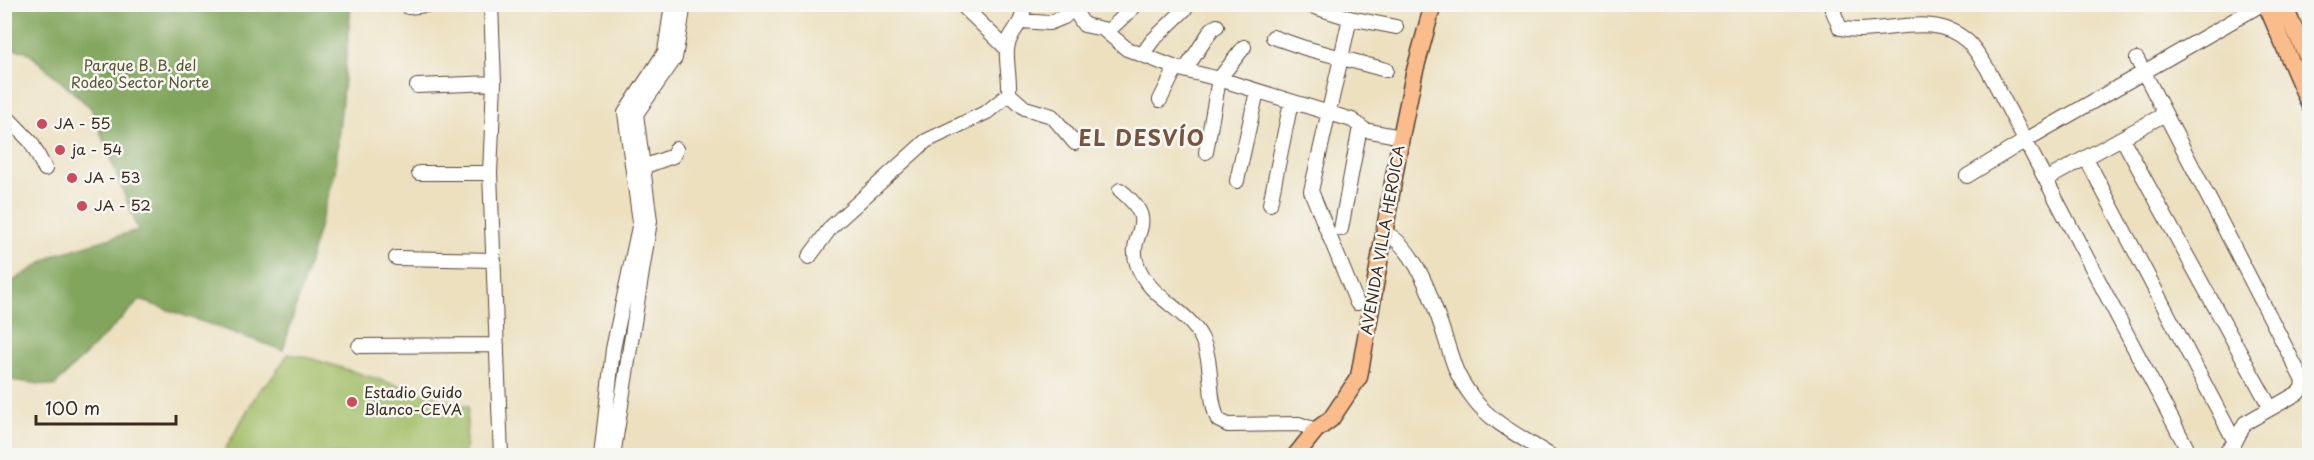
<svg xmlns="http://www.w3.org/2000/svg" width="2314" height="460" font-family="'Playpen Sans',sans-serif">
<rect width="100%" height="100%" fill="#f6f6f2"/>
<filter id="ink" filterUnits="userSpaceOnUse"><feTurbulence type="fractalNoise" baseFrequency=".0167" numOctaves="2"/><feDisplacementMap in="SourceGraphic" scale="12" xChannelSelector="R" yChannelSelector="G"/><feConvolveMatrix kernelMatrix="1 2 1 2 8 2 1 2 1" color-interpolation-filters="sRGB"/></filter>
<filter id="wash" filterUnits="userSpaceOnUse"><feTurbulence type="fractalNoise" baseFrequency=".008" numOctaves="4" result="noise"/><feDisplacementMap in="SourceGraphic" scale="24" xChannelSelector="R" yChannelSelector="G"/><feGaussianBlur stdDeviation="1.35" result="paint"/><feColorMatrix in="noise" values="0 0 0 0 0 0 0 0 0 0 0 0 0 0 0 0 0 1.4 0 .05"/><feComposite in="paint" operator="in"/></filter>
<g filter="url(#wash)">
<rect width="100%" height="100%" fill="#ece0bf"/>
<path fill="#a2be66" stroke="#6e7442" stroke-width="1.5" d="M288,354L306,357L468,407L465,455H222L259,390L273,377Z"/>
<path fill="#81a55b" stroke="#5e683c" stroke-width="1.5" d="M5,4L351,5L335,173L283,350L140,300L54,386L5,379V286L55,255L138,230L91,108L26,51L5,48Z"/>
</g>
<g filter="url(#ink)">
<g fill="none" stroke-linecap="round" stroke-linejoin="round">
<g stroke="#564536" stroke-width="16">
<path id="minor" d="M491,4L494,83L490,173L501,456
M961,4L1007,49
M1305,4L1350,18L1396,27
M1838,4L1833,11L1840,28C1881,37 1931,9 1967,41C1975,48 1981,59 1987,68L2191,456
M408,7L435,4
M1073,8L1084,25L1103,29L1127,49L1176,68L1219,79L1352,120L1365,130L1401,137
M1350,18L1311,191L1357,303
M1022,21L1049,23L1064,17L1078,4
M1107,32L1137,4
M1273,37L1305,48L1386,70
M1142,55L1152,41L1186,8
M2137,59L2303,381L2302,388L2298,393L2245,423L2235,442L2223,456
M1185,70L1212,29L1217,26
M417,86L494,83
M1009,94L1025,108L1052,116L1075,143
M1160,100L1176,68
M4,114L31,142L45,169
M2122,138L2270,407
M1206,152L1219,79L1244,47
M2086,158L2235,442
M643,167L673,156L676,149
M419,173H490
M1967,176L2026,140L2262,4
M2047,179L2165,114
M1237,181L1257,91
M1120,190C1163,225 1126,232 1137,264C1149,299 1186,307 1202,339C1214,365 1207,395 1218,420L1228,425L1299,424L1316,430
M1270,204L1291,102
M1341,229L1360,127
M1385,233C1424,250 1442,334 1456,370C1460,380 1467,390 1473,398C1491,423 1525,439 1551,456
M809,257L831,227L926,141L987,112L1009,94C1010,79 1006,64 1007,49C1009,30 1024,27 1024,4
M396,258L494,260
M359,346L497,345
M601,456L613,349L640,222L625,113L665,52L672,4
M613,456L650,221L636,114L675,58L684,4"/>
</g>
<g stroke="#564536" stroke-width="19">
<path id="major" d="M2266,4L2310,106
M2283,4L2310,63
M1295,456L1316,430L1331,419L1359,377L1401,137L1414,74L1433,4"/>
</g>
<use href="#minor" stroke="#fff" stroke-width="14"/>
<use href="#major" stroke="#fabc8b" stroke-width="16"/>
</g>
</g>
<g fill="#d1495b" stroke="#f6f6f2" stroke-width="2">
<circle cx="42" cy="124" r="6"/>
<circle cx="60" cy="150" r="6"/>
<circle cx="72" cy="178" r="6"/>
<circle cx="82" cy="206" r="6"/>
<circle cx="352" cy="402" r="6"/>
</g>
<g text-anchor="middle" stroke-width="5" stroke-linejoin="round" paint-order="stroke">
<g font-size="15" fill="#5a5634" stroke="#f6f6f2">
<text x="140" y="71">Parque B. B. del<tspan x="140" dy="17">Rodeo Sector Norte</tspan></text>
</g>
<g font-size="15" fill="#3b2a1e" stroke="#f6f6f2" text-anchor="start">
<text x="54" y="129">JA - 55</text>
<text x="72" y="155">ja - 54</text>
<text x="84" y="183">JA - 53</text>
<text x="94" y="211">JA - 52</text>
<text x="364" y="398">Estadio Guido<tspan x="364" dy="17">Blanco-CEVA</tspan></text>
</g>
<g font-size="15" fill="#3b2a1e" stroke="#f6f6f2">
<text transform="translate(1383 240) rotate(-80)" y="5">AVENIDA VILLA HEROICA</text>
</g>
<g font-size="21" font-weight="bold" letter-spacing="1.5" fill="#78543f" stroke="#f6f6f2">
<text x="1142" y="146">EL DESVÍO</text>
</g>
</g>
<rect width="2314" height="460" fill="none" stroke="#f6f6f2" stroke-width="24"/>
<path d="M36 415v9h140v-9" fill="none" stroke="#3b2a1e" stroke-width="3"/>
<text x="45" y="415" font-size="18" fill="#3b2a1e" stroke="#f6f6f2" stroke-width="4.5" paint-order="stroke">100 m</text>
</svg>
